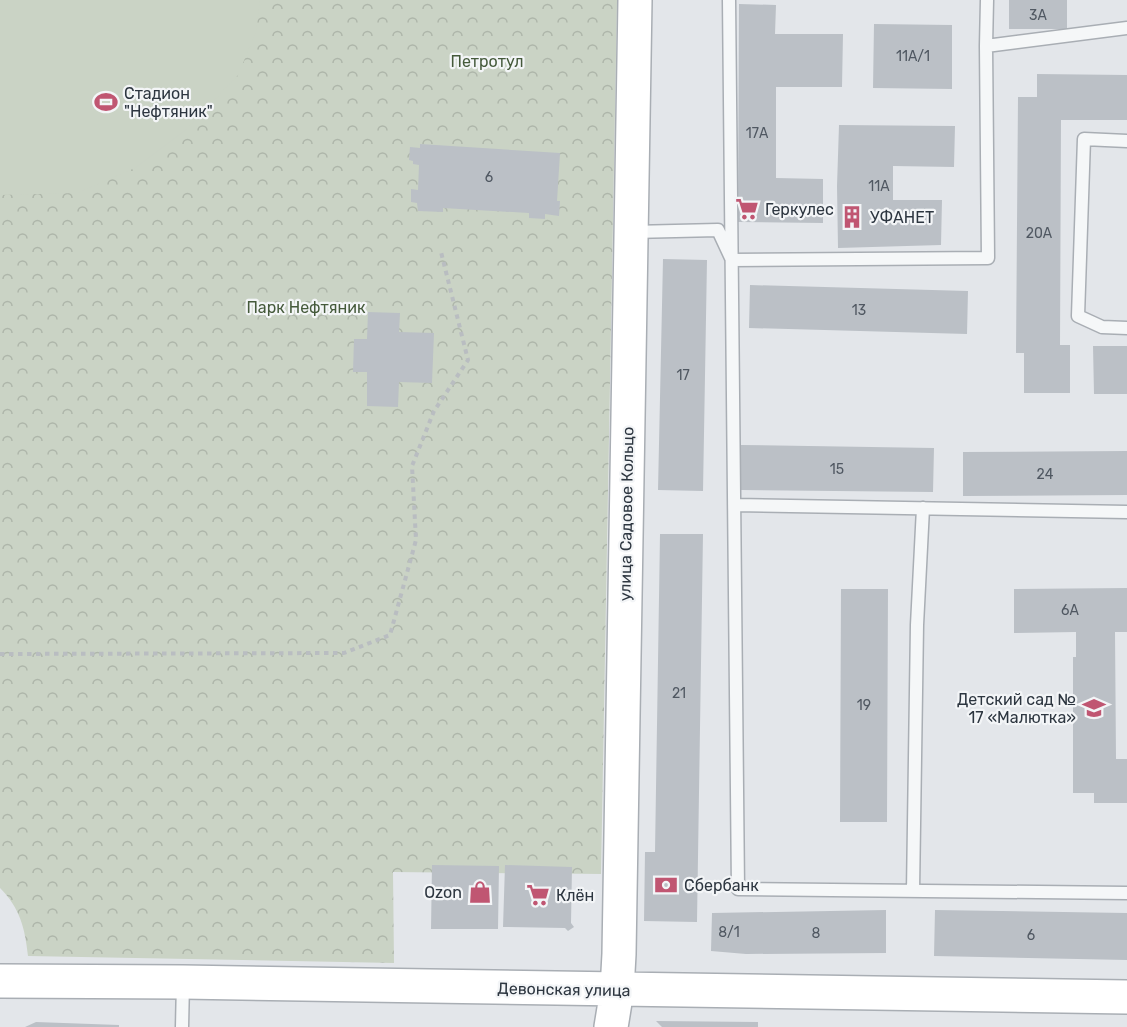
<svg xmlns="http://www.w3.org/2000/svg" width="1127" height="1027" font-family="Rubik,sans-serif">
<defs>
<pattern id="park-crowns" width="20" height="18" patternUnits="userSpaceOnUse" patternTransform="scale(1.5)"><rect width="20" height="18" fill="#cad3c5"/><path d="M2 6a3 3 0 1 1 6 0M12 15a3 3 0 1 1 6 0" fill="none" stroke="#aeb6aa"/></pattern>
</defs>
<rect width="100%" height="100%" fill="#e3e6ea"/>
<path fill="url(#park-crowns)" d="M0,0H617L601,874L393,872L394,963L28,956C25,928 20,908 0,888Z"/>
<path fill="#cad3c5" d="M0,0H260L256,32L238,75L187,129L135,168L77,193L0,195Z"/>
<path fill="#bbc0c6" d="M1009,0H1067V29H1009Z
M739,4L776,5L775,34H843L842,87H776V178L823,179V223L738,222Z
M874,24L952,25V89L873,88Z
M1037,74L1127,75V120H1061L1060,345H1070V393H1024V353H1016L1018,97H1037Z
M839,125L955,126L954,167L893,166V200H942L941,245L838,248L837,186Z
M420,144L560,153L557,201H560L559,216L545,214V219L529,218V213L443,208V212L418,211L417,203L411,202V189L418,190L419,165L413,164V161L409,160L410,147L420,148Z
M663,259L707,260L703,491L658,490Z
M750,285L968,291L967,334L749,328Z
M368,312L400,313L399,332L434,333L432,383L399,382L398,407L367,406V372H353L354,339H367Z
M1093,346H1127V394H1094Z
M741,445L934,448L933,492L741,490Z
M1127,451V495L963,496V452Z
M660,534H703L697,922L644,921L645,852H655Z
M1127,588V632H1115L1116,759H1127V803H1094V793H1073V657H1076V632L1014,633V589Z
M841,589H888L887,822H840Z
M432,865L499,866L498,929H431Z
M505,865L572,867L571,923L574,927L568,931L565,928L503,927Z
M886,910V953L746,954L711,951L712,913Z
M935,910L1127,913V960L934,956Z
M656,1021L758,1022V1027H662Z
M36,1022L119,1025V1027H25Z"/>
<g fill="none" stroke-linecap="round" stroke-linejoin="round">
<g stroke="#a9aeb4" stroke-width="15">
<path id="service" d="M729,0L738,889L1127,893
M986,46L1127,28
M1127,141L1084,139L1078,316L1102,327L1127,328
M632,232L718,230L732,260L988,258L986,46L987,0
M734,504L735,505L1127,512
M913,891L917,625L923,508
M182,1027L183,983"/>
</g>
<g stroke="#a9aeb4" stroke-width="36">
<path id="secondary" d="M0,981L183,982L1127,997
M611,1027L617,990L619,954L635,0"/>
</g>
<path stroke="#b9bdc1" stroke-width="4" stroke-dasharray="4.5 4.5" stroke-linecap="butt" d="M0,654L344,653L390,635L416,540L412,466L434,411L468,360L441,252"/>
<use href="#service" stroke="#f5f7f8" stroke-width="12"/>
<use href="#secondary" stroke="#fff" stroke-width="33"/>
</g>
<defs>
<g id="stadium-bare" transform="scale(1.8)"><path d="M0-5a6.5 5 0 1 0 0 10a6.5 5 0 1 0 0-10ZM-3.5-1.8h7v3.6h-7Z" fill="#c05672" stroke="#f3f5f7" stroke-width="2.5" paint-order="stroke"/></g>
<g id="supermarket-bare" transform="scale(1.8)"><path d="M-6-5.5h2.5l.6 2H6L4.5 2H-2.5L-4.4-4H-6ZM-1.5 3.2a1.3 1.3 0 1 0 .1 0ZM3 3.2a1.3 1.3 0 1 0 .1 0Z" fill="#c05672" stroke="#f3f5f7" stroke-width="2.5" paint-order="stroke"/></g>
<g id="building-bare" transform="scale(1.8)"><path d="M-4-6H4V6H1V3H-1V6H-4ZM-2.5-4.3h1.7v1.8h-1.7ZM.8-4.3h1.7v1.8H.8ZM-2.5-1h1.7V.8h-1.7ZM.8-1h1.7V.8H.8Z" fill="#c05672" stroke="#f3f5f7" stroke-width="2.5" paint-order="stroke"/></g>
<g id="school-bare" transform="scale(1.8)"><path d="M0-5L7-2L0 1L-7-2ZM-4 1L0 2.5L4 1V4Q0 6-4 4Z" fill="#c05672" stroke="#f3f5f7" stroke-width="2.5" paint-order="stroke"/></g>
<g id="bank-bare" transform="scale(1.8)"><path d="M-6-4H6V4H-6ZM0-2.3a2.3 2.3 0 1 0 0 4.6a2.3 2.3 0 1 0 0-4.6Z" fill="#c05672" stroke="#f3f5f7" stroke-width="2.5" paint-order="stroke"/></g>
<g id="shop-bare" transform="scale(1.8)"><path d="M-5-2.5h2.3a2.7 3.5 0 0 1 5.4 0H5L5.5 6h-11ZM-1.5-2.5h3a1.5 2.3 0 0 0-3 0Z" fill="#c05672" stroke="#f3f5f7" stroke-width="2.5" paint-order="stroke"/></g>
</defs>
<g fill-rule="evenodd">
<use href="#stadium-bare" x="106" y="102"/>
<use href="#supermarket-bare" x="747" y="209"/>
<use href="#building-bare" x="852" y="217"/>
<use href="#school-bare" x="1094" y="708"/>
<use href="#bank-bare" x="666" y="885"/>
<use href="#shop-bare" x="480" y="892"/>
<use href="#supermarket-bare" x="538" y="895"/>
</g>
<g text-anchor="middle" stroke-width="4.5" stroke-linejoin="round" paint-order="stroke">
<g font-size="14" fill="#505862">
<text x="1038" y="20">3А</text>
<text x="913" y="61">11А/1</text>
<text x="757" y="138">17А</text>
<text x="489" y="182">6</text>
<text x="879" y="191">11А</text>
<text x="1039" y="238">20А</text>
<text x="859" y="315">13</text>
<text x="683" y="380">17</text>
<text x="837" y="474">15</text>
<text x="1045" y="479">24</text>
<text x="1070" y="615">6А</text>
<text x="679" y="698">21</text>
<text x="864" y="710">19</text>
<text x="729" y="937">8/1</text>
<text x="816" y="938">8</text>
<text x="1031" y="940">6</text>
</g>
<g font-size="16" fill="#455a3b" stroke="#f3f5f7">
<text x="487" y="67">Петротул</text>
<text x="306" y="313">Парк Нефтяник</text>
</g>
<g font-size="16" fill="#2d3640" stroke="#f3f5f7" text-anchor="start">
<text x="124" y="99">Стадион<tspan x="124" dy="18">"Нефтяник"</tspan></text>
<text x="765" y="215">Геркулес</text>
<text x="870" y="223">УФАНЕТ</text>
<text x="1076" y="705" text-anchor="end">Детский сад №<tspan x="1076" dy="18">17 «Малютка»</tspan></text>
<text x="684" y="891">Сбербанк</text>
<text x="462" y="898" text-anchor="end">Ozon</text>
<text x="556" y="901">Клён</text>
</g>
<g font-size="16" fill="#2d3640" stroke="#f3f5f7">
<text transform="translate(626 514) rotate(-89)" y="6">улица Садовое Кольцо</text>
<text transform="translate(564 989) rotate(1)" y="6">Девонская улица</text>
</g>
</g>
</svg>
